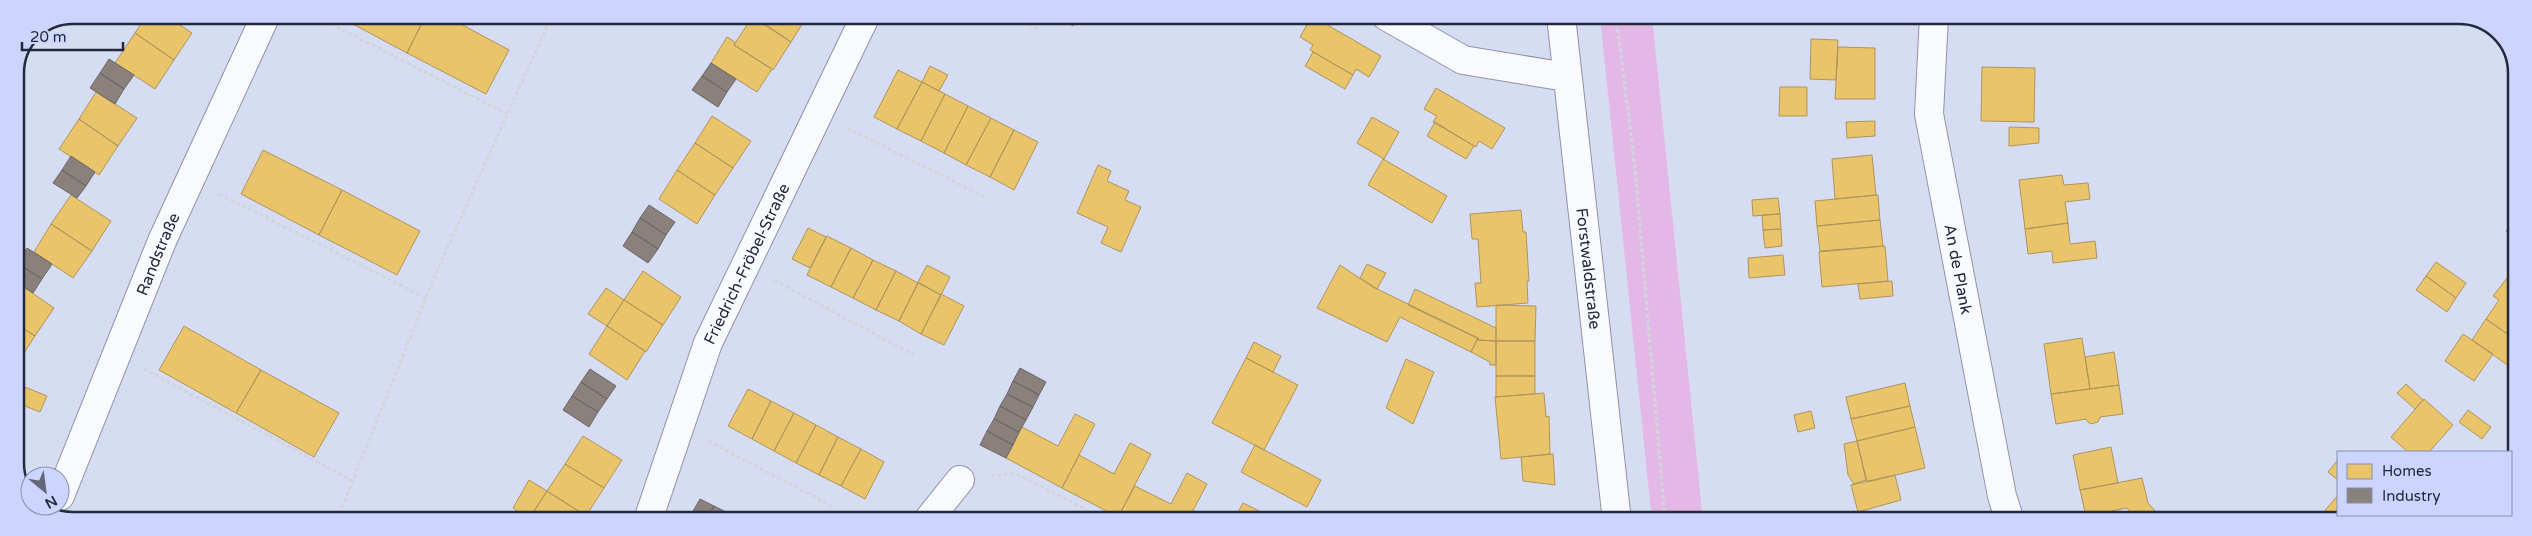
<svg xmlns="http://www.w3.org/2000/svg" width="2532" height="536" font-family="'Varela Round',sans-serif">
<rect width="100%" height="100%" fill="#d6dcf2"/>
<path fill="#e3b7e6" d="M1600,16H1652L1703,521H1652Z"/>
<path fill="#e9c46a" stroke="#ae955c" d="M147,15H165L192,33L174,60L135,33Z
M336,15H426L407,53Z
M426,15H444L509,50L486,94L407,53Z
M752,15H808L791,42Z
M1052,15H1078L1073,26Z
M1312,16L1381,56L1369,77L1356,69L1353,75L1310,50L1313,45L1300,37Z
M2389,16H2400L2397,21Z
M2447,16H2463L2458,23Z
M752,17L791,42L773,70L734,45Z
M135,33L174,60L155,89L115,63Z
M727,37L735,42L734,45L772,69L757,92L711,63Z
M1811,39L1838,40L1836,80L1810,79Z
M1838,47L1875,48V99H1835Z
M1313,52L1353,75L1345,89L1305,66Z
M930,66L948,75L939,91L922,82Z
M1982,67L2035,68L2034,122L1981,121Z
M898,70L922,82L897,129L874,117Z
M922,82L945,94L921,141L897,129Z
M1780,87H1807V116H1779Z
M1436,88L1505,128L1492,149L1479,141L1476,147L1433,122L1437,116L1424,109Z
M96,92L137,118L118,146L79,119Z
M945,94L968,106L944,153L921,141Z
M968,106L991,118L966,165L944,153Z
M712,116L751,141L733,168L695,143Z
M1372,117L1399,132L1384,159L1357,143Z
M991,118L1014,130L990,177L966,165Z
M79,119L118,146L99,175L59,149Z
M1875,121V136L1847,138L1846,122Z
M1435,122L1474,146L1466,159L1427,136Z
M2009,127L2039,128V143L2009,146Z
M1014,130L1038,142L1014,190L990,177Z
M695,143L733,168L715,195L677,170Z
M263,150L342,190L319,235L241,194Z
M1872,155L1876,195L1835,199L1832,159Z
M1383,159L1447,196L1432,223L1368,185Z
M1098,165L1111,171L1107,181L1129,191L1125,200L1141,207L1121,252L1101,243L1108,227L1077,213Z
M677,170L715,195L697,224L659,199Z
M2062,175L2064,185L2088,183L2090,199L2065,202L2068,223L2025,229L2019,180Z
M342,190L420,231L397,275L319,235Z
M71,195L111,221L92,251L51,224Z
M1878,195L1880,220L1817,226L1815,201Z
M1778,198L1780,214L1753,216L1752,200Z
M1521,210L1523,232H1526L1529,281H1527L1528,303L1477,307L1475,283H1481L1478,239H1472L1470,214Z
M1780,214L1781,229L1763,230L1762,215Z
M2516,218V240L2506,231Z
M1880,220L1883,246L1820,251L1817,226Z
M2068,223L2070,244L2095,241L2097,258L2053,263L2052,251L2028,254L2025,229Z
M51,224L92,251L73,278L34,252Z
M808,228L826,237L810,268L792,259Z
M1781,229L1782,246L1765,248L1763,230Z
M827,236L851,248L831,287L807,275Z
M1885,246L1888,281L1822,287L1819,252Z
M851,248L873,260L853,298L831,287Z
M2516,254V269L2509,263Z
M1783,255L1785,275L1749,278L1748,258Z
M873,260L896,271L876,310L853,298Z
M2436,262L2466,283L2456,298L2426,276Z
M1367,264L1386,273L1377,289L1360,278Z
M927,265L950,277L941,295L918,282Z
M1340,265L1373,287L1478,338L1471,352L1400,317L1387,342L1317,308Z
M2515,268L2516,269V340L2486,319L2499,300L2493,296Z
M643,271L681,297L663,325L624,300Z
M896,271L918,283L899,321L876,310Z
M2426,276L2456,298L2447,312L2416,290Z
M15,281L54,308L35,336L15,323Z
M1892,281L1893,296L1860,299L1858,284Z
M918,283L941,295L921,334L899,321Z
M606,288L624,300L607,326L588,314Z
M1415,289L1496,328V341L1477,340L1479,339L1408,305Z
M941,294L964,306L944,345L921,334Z
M624,300L663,325L646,352L607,326Z
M1496,305L1536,306L1535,341H1496Z
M2486,319L2516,340V371L2472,340Z
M15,323L35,336L17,364L15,363Z
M184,326L261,370L236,413L159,370Z
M607,326L645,351L627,380L589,354Z
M2463,334L2493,354L2474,381L2445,361Z
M1478,338L1477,340L1496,341V365H1490V362L1471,352Z
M2082,338L2090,389L2051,394L2044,344Z
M1496,341H1535V376H1496Z
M1254,342L1281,356L1273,372L1246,358Z
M2114,352L2119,385L2090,389L2085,357Z
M1246,358L1298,385L1264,450L1212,423Z
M1406,359L1434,372L1413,424L1386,408Z
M261,370L339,413L314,457L236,413Z
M1496,376H1535V394L1496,397Z
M15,383L47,396L40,412L15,402Z
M1905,383L1910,406L1851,419L1846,397Z
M2406,384L2423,400L2415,409L2397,393Z
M2119,385L2123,414L2100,417L2098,422L2090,424L2086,419L2056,424L2051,394Z
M748,389L771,401L752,439L728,426Z
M1544,393L1546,417L1549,416L1550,454L1501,459L1495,397Z
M2424,399L2453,425L2429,452H2408L2391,437Z
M771,401L794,413L774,451L752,439Z
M1910,406L1915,427L1857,441L1851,419Z
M2468,410L2491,427L2482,439L2459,422Z
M1811,411L1815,428L1798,432L1794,415Z
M794,413L816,425L796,463L774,451Z
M1075,414L1095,424L1062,488L1006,458L1022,427L1058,446Z
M816,425L838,437L819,475L796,463Z
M1915,427L1925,468L1867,482L1857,441Z
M583,436L622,460L604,488L565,464Z
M838,437L861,449L841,486L819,475Z
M1857,441L1866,480L1854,484L1848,475L1844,444Z
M1130,443L1151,454L1118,517L1062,488L1079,455L1114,474Z
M1255,445L1321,480L1307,507L1241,472Z
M2111,447L2118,483L2080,490L2073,455Z
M861,449L884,462L865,499L841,486Z
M1553,454L1555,485L1523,481L1521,457Z
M2337,461L2338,462V480L2328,472Z
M565,464L604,488L586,516L547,491Z
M1187,473L1207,484L1188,520H1125L1118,517L1135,486L1171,504Z
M1895,475L1901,500L1858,512L1851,485Z
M2142,478L2148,503L2164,521H2138L2127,508L2086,516L2080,490Z
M529,480L547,491L529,519L513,508Z
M547,491L586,516L583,520L529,519Z
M2338,495V515H2372L2367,521H2330L2322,514Z
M1243,503L1263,513L1259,520H1234Z
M109,514L120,520H105Z
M2322,514L2330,521H2315Z
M1191,515L1202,520H1188Z"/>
<path fill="#8a817c" stroke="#6b6668" d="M109,59L134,75L124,89L100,73Z
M711,63L736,79L727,92L702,76Z
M100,73L124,89L115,104L90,88Z
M702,76L727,92L718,107L692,90Z
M71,156L95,172L86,186L62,170Z
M62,170L86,186L77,198L53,183Z
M649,205L675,222L666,235L640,218Z
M640,218L666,235L658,249L632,232Z
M632,232L658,249L648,263L623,246Z
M27,248L52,264L42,279L17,263Z
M17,263L42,279L33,293L15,281V267Z
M1020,368L1046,382L1039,395L1013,381Z
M590,369L616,386L607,399L581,382Z
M1013,381L1039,395L1033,407L1007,394Z
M581,382L607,399L598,412L572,396Z
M1007,394L1033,407L1026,420L1000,406Z
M572,396L598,412L589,427L563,410Z
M1000,406L1026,420L1019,432L994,419Z
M994,419L1019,432L1013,445L987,431Z
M987,431L1013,445L1006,458L980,445Z
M700,499L714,506L706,520H688Z
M714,506L728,513L724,520H706Z
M728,513L741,520H724Z"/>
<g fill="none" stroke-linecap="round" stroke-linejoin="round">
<g stroke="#8f93a5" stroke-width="30">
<g id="minor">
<path d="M1386,16L1463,60L1566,77"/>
<path id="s1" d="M1561,16L1617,521"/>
<path id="s2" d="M1934,16L1929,114L2002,496L2010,521"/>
<path id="s3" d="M60,496L162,241L266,15"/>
<path id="s4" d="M648,520L708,343L866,15"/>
<path d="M928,520L960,480"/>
</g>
</g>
<path stroke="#d3d5dc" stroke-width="3" stroke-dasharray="4 2.5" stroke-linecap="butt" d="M314,15L507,114
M1011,15L1039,30
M1616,16L1635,168L1665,521
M847,128L985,197
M219,194L426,298
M774,280L914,355
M144,369L353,481
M708,441L832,506
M991,476L1015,473L1106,520
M337,520L436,273L552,15"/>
<use href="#minor" stroke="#f9fafd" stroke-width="28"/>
</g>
<g text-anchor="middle" stroke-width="5" stroke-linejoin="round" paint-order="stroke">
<g font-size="16" fill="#24283b" stroke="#cbd5fd">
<text dy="6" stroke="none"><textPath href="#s3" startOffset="261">Randstraße</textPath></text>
<text dy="6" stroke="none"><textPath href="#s4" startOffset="275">Friedrich-Fröbel-Straße</textPath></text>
<text dy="6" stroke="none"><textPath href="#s1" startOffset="254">Forstwaldstraße</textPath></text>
<text dy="6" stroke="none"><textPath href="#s2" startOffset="256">An de Plank</textPath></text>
</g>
</g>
<path d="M0 0H2532V536H0ZM73 24H2459A49 49 0 0 1 2508 73V463A49 49 0 0 1 2459 512H73A49 49 0 0 1 24 463V73A49 49 0 0 1 73 24Z" fill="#cbd5fd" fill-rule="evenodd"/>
<path fill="none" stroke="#24283b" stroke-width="2.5" d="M73 24H2459A49 49 0 0 1 2508 73V463A49 49 0 0 1 2459 512H73A49 49 0 0 1 24 463V73A49 49 0 0 1 73 24Z"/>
<rect x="2337" y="451" width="175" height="65" fill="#cbd5fd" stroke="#8890af"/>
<rect x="2347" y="464" width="25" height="15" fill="#e9c46a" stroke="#8890af"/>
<text x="2382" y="476" font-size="15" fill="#24283b">Homes</text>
<rect x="2347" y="488" width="25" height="15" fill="#8a817c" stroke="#8890af"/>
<text x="2382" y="501" font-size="15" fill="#24283b">Industry</text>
<g transform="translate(45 491) rotate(151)"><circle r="24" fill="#cbd5fd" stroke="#8890af"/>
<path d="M0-4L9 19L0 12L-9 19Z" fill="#62677b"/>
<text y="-8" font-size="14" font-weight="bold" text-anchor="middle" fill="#24283b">N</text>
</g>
<path d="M22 42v8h101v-8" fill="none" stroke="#24283b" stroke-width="2.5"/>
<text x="30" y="42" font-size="15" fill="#24283b" stroke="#cbd5fd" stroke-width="4" paint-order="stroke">20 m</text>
</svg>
